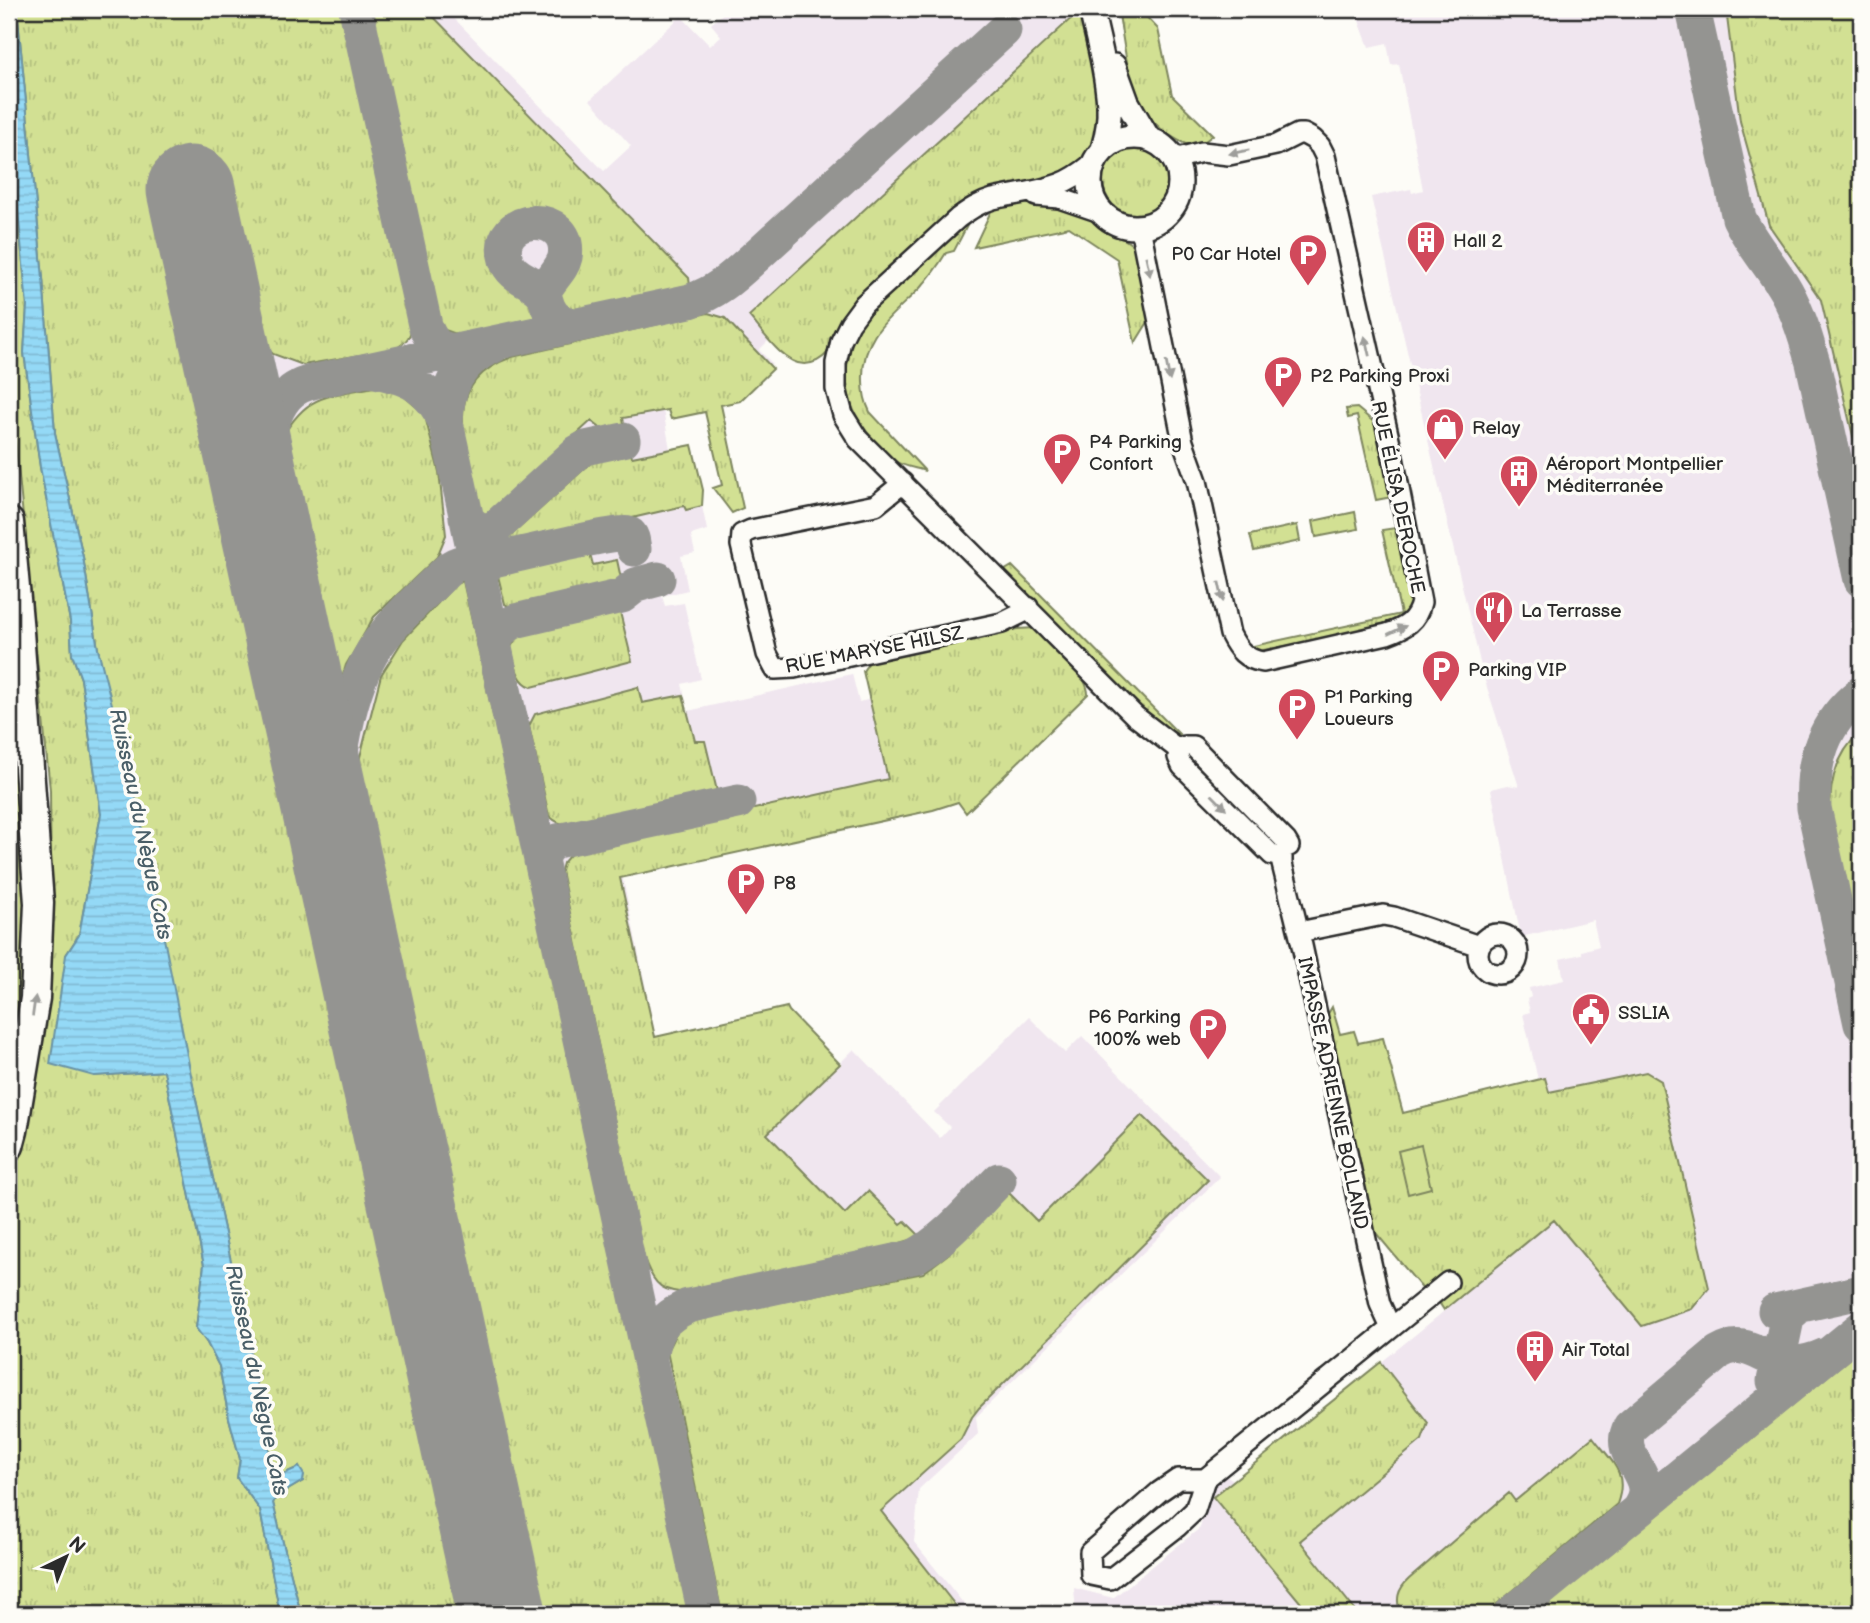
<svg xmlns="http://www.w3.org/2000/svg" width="1870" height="1623" font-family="'Balsamiq Sans',sans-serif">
<defs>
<pattern id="grass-tufts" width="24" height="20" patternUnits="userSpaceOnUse" patternTransform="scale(1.75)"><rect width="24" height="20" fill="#d2e093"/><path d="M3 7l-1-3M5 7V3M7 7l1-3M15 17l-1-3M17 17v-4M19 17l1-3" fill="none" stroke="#b4c07f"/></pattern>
<pattern id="water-rules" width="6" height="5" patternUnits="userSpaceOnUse" patternTransform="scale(1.75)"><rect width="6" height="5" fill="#94d9f6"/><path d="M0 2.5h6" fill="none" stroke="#80bad3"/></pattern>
</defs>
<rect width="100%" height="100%" fill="#fdfcf7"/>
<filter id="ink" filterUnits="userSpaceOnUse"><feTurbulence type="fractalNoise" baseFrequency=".0143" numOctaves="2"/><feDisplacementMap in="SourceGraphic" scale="14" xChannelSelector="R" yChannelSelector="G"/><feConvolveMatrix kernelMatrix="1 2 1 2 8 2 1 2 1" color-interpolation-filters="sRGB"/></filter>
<g filter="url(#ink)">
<path fill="#f0e6ef" d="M35,9H445L604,171L631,146L590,100L681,16L710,46L721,36L711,24L728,9H1075L1077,13L781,354L768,341L759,350L772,363L740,394L663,410L670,449L632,457L685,506L686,510L702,506L707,530L691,535L695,553L681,556L688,590L662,596L665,606L684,603L701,679L682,684L688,711L852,674L859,702L931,685L958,802L622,874L656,1037L786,1011L839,1064L854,1049L940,1138L950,1127L934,1112L1029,1017L1065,1053L1082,1036L1220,1177L976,1417L978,1434L919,1489L914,1542L972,1614H345Z
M1347,9H1861V1614H1076L1074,1588L1113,1598L1200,1528L1209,1494L1224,1474L1235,1481L1437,1317L1567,1207L1523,1014L1530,1012L1527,999L1531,997L1529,988L1564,980L1560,959L1582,954V951L1599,946L1593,920L1521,937L1491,789L1508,785L1519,787L1483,675L1371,197L1411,189L1412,193L1423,190L1399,64L1391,65L1387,43L1369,47L1356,13L1348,14Z"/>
<path fill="url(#grass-tufts)" stroke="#7e865f" stroke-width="2" d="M17,9H345L413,323C411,336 407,342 395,349L303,365L273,354L263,344L253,331L221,184L161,197L471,1614H301L273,1503L276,1497L303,1481L299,1467L279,1476L274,1475L250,1349L98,649L83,557L55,433L43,278Z
M368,9H426L689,278L690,286L564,313L559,286C570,273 580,253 572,236C545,183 477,225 500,271C506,282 517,290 529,294L535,318L459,335L445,330L432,315Z
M1086,9L1104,113L1094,144L1074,170L1014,188L989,190L970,198C942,224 914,250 886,276C875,286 860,297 851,309C837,328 835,362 805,364C784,365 762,331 749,316L1077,13Z
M1118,9H1139L1158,29L1172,95L1213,135L1196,148C1128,125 1129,70 1118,9Z
M1726,9H1861V470L1821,300L1769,225L1740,121Z
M9,115L27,306L24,353L40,467L70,621L72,654L81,679L101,814L79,935L66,955L94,1076L164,1071L204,1265L196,1328L207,1343L219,1366L229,1418L240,1459L237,1478L260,1510L280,1614H9V1189L32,1093L45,1024L51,921L50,790L9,375Z
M1103 181a33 33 0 1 1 66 0a33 33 0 1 1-66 0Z
M1012,202L1064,207L1098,221L1134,246L1149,299L1148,322L1135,343L1117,259L1069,227L974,247L992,209Z
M970,220L954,251L946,253C938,266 930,277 920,288C891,317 861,335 863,381C863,392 865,402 870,412L925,471C916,468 902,466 895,461C882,452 871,438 862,425C839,392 843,346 867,315C878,301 894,290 906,278C927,258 948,238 970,220Z
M708,313L725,318L773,369L740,401L721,405L743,508L732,513L713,488L722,485L705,412L671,419L668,410L623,418L626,433L606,438L599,427L591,421L483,520C479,500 474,480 470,460C468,448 463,435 463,422C461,388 481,368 512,357Z
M374,387L399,392L421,411L426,420L439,472L446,535L437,557L374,617L346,665L334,704L278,445C304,395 322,397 374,387Z
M1357,408L1381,428L1397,496L1376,500L1357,416L1348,418L1346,409Z
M692,445L703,490L702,506L686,510L684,506L503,548L505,541L603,452L629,447L632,457Z
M1355,512L1358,529L1316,537L1313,521Z
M1297,525L1300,541L1254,551L1250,535Z
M1403,527L1415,607L1403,618L1336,637L1258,651L1253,646L1401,614L1382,530Z
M589,550L593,565L617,560L622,583L510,607L505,604L497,572Z
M1012,566L1182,737L1162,727L1107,676L1002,572Z
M463,581L571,1064L689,1614H533L355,799L360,757L381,675L403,640L456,584Z
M9,592L32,907L9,1112V1030L13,992L16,908L14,842L9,759Z
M619,608L632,661L532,687C516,682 515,662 511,647L519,634Z
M1036,628C1050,643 1088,673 1088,694L966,813L958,802L933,810L620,878L655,1037L787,1007L789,1011L840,1064L767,1134L845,1214L868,1191L901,1224L905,1221L921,1237L854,1256L691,1294C662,1290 655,1289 644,1258L561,871L563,863L575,849L888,779L863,671L874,655L1017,629Z
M638,687L642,703L683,695L695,741H705L717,791L569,825C560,824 556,822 549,816L529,726L535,714Z
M1861,731V969C1855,941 1849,913 1842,884C1830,830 1816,773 1861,731Z
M1332,1007L1340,1034L1354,1031L1358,1043L1383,1038L1403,1113L1545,1078L1549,1092L1646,1072L1661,1081L1709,1288L1692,1309L1642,1326L1554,1220L1444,1310L1438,1301L1425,1292L1371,1227L1326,1017Z
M1142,1115L1208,1180L979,1408L972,1417L961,1439L881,1511L962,1614H722L667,1351L679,1327L693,1320L923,1273L947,1255L1009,1193L1037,1221Z
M1861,1349V1614H1536Z
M1381,1362L1428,1423L1422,1440L1300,1541L1358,1614H1310L1213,1497Z
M1593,1437C1611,1461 1629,1472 1617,1504L1485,1614H1400C1396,1599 1397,1590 1409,1579L1509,1493L1515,1501Z"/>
<path fill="#d2e093" stroke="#7e865f" stroke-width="2" d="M1421,1145L1431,1188L1408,1194L1398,1151Z"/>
<path fill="url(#water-rules)" stroke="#6a93a5" stroke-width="2" d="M9,9H17L43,278L55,433L83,557L98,649L138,807L195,1095L250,1349L274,1475L279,1476L299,1467L304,1475L303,1481L276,1497L273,1503L301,1614H280L260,1510L237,1478L240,1459L229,1418L219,1366L207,1343L196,1328L204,1265L164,1071L94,1076L50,1064L66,955L79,935L101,814L81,679L72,654L70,621L40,467L24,353L27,306L9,115Z"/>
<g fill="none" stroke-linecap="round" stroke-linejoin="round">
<path stroke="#949491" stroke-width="35" d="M356,9L425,325C432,345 440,352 462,350
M1693,9L1739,218C1751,244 1772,266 1786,291C1799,314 1806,339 1813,363L1861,580
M543,294C548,280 562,271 565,257C573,208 492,213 506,260C512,278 531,279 542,292C545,296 546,302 548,307C553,320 565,325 578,325
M370,370C409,377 429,386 446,423L705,1614
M446,423C446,387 459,360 493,346
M466,517C474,529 483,533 496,527L578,452L585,448L623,440
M264,522C261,487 262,415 292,391C304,381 324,380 339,376L690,301C718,292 734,276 755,257L1004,30
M480,580C482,570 485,565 494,560C510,557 623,529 629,534C633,536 633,545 634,549
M494,645L499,631L515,621L622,596L636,585L658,579
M1861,693C1823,723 1811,761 1814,808L1861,1024
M541,861C544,850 547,846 557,841L738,802
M338,864C337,850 335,836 335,821C335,771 348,686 377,645C398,615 426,592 451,567C463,560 471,560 478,572
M1775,1311L1861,1292
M650,1359C653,1331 662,1318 688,1306L913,1257C947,1239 972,1207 999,1180
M1774,1381L1787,1319L1790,1314L1799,1306
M1637,1511C1664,1476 1613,1460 1630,1427L1719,1352C1746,1336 1762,1360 1788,1363C1802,1364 1813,1361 1826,1355
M1511,1614L1861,1328"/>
<path stroke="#949491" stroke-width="89" d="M191,190L502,1614"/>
<g stroke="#2b2b2b" stroke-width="24">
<path id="minor" d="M1092,164C1082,172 1071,180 1059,184C1037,192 1015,194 993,199C979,203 969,210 958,218L864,304L850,323L841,341L836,363V389L843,415L858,439L1135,716L1179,750
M1036,196L1059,198L1100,212
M1140,227L1183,442L1197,481L1230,634C1238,650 1245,659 1263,662L1387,634C1405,628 1417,621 1421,602L1392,452L1325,156L1320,146L1313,139L1304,134H1298L1276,145L1229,155L1202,152L1174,159
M903,483L876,505L751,530L742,534L741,545L767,654L775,669L794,668L1002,623L1022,613L1028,607
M1179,750L1178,757L1182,766L1272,855L1282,857V864L1301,941L1380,1304L1391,1328
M1179,750L1185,746H1193L1286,841L1289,846
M1299,932L1383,915L1394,917L1479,946
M1478 954a20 20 0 1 1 40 0a20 20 0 1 1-40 0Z
M1205,1479L1195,1510L1177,1527L1110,1579L1091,1575L1090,1552L1159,1492L1178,1479H1205L1448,1282"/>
</g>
<g stroke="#2b2b2b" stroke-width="28">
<path id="major" d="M1091,9C1098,40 1107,73 1109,106C1110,121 1107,135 1103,149
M1114,66L1127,102L1148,138
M1090 182a45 45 0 1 1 90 0a45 45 0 1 1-90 0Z"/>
</g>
<g stroke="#2b2b2b" stroke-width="33">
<path id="highway" d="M9,522L19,632L39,903L35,998L13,1131L9,1146"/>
</g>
<use href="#minor" stroke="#fdfcf7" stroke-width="19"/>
<use href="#major" stroke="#fdfcf7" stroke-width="23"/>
<use href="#highway" stroke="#fdfcf7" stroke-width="28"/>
</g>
<defs><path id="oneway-solid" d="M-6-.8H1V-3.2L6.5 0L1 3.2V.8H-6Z" transform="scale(1.75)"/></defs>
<g fill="#9e9e9b">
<use href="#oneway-solid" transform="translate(1239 152) rotate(169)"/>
<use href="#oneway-solid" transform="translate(1148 266) rotate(78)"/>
<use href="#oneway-solid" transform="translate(1367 346) rotate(-103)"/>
<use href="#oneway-solid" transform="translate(1168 371) rotate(79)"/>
<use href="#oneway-solid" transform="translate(1221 592) rotate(78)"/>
<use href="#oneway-solid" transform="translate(1397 630) rotate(-25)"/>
<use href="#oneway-solid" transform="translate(1219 802) rotate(45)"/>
<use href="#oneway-solid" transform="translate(34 1006) rotate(-82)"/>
</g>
</g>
<defs>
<g id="building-pin" transform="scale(2.0125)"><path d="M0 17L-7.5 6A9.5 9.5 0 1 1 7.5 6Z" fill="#d1495b" stroke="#fdfcf7"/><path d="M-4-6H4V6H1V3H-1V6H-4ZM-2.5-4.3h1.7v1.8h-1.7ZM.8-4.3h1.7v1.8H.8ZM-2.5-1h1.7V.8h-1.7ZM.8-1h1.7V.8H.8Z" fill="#fff"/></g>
<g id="parking-pin" transform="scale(2.0125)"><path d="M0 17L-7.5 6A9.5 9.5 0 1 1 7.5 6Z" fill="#d1495b" stroke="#fdfcf7"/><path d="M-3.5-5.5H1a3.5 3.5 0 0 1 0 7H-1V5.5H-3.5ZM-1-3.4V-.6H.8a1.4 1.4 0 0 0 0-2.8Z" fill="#fff"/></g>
<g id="shop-pin" transform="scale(2.0125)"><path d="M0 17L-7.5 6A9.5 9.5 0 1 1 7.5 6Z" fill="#d1495b" stroke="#fdfcf7"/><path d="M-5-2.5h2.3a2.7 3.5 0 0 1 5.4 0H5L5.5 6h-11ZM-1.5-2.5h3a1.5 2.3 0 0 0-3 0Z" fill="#fff"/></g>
<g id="restaurant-pin" transform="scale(2.0125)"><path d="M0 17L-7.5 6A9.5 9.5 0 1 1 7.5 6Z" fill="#d1495b" stroke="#fdfcf7"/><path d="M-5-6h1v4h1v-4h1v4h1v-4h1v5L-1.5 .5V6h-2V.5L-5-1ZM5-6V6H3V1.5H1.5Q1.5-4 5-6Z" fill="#fff"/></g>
<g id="civic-pin" transform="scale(2.0125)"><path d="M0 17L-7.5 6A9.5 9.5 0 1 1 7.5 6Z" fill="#d1495b" stroke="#fdfcf7"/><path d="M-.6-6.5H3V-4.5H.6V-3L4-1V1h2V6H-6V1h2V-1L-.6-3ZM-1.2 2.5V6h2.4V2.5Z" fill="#fff"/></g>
</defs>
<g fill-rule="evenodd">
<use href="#building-pin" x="1426" y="240"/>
<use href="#parking-pin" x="1308" y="253"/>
<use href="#parking-pin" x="1283" y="375"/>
<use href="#shop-pin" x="1445" y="427"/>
<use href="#parking-pin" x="1062" y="452"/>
<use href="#building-pin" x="1519" y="474"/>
<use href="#restaurant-pin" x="1494" y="610"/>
<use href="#parking-pin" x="1441" y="669"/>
<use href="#parking-pin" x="1297" y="707"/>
<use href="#parking-pin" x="746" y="882"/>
<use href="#civic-pin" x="1591" y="1012"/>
<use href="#parking-pin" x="1208" y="1027"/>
<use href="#building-pin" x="1535" y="1349"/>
</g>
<g text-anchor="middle" stroke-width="7" stroke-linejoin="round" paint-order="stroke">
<g font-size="19" fill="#2b2b2b" stroke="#fdfcf7" text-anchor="start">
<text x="1453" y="247">Hall 2</text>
<text x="1281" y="260" text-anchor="end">P0 Car Hotel</text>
<text x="1310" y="382">P2 Parking Proxi</text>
<text x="1472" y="434">Relay</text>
<text x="1089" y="448">P4 Parking<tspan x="1089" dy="22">Confort</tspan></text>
<text x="1546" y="470">Aéroport Montpellier<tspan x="1546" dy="22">Méditerranée</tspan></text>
<text x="1521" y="617">La Terrasse</text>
<text x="1468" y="676">Parking VIP</text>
<text x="1324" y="703">P1 Parking<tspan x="1324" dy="22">Loueurs</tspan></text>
<text x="773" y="889">P8</text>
<text x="1618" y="1019">SSLIA</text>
<text x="1181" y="1023" text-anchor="end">P6 Parking<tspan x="1181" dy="22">100% web</tspan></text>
<text x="1562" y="1356">Air Total</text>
</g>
<g font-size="19" fill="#2b2b2b" stroke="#fdfcf7">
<text transform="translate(1399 497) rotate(78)" y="7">RUE ÉLISA DEROCHE</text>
<text transform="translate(874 649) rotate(-11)" y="7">RUE MARYSE HILSZ</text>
<text transform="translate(1334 1093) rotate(78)" y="7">IMPASSE ADRIENNE BOLLAND</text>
</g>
<g font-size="21" font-style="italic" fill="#4a5f68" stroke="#fdfcf7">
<text transform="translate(141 824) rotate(78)" y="7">Ruisseau du Nègue Cats</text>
<text transform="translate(257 1380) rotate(78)" y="7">Ruisseau du Nègue Cats</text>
</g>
</g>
<rect width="1870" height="1623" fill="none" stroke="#fdfcf7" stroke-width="35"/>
<rect x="18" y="18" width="1835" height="1588" fill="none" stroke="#2b2b2b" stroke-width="2.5" filter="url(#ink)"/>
<g transform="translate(66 1557) rotate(43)" stroke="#fdfcf7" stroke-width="5" paint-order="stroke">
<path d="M0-5L12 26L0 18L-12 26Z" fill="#2b2b2b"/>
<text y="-10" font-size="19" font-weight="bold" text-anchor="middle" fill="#2b2b2b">N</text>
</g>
</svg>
